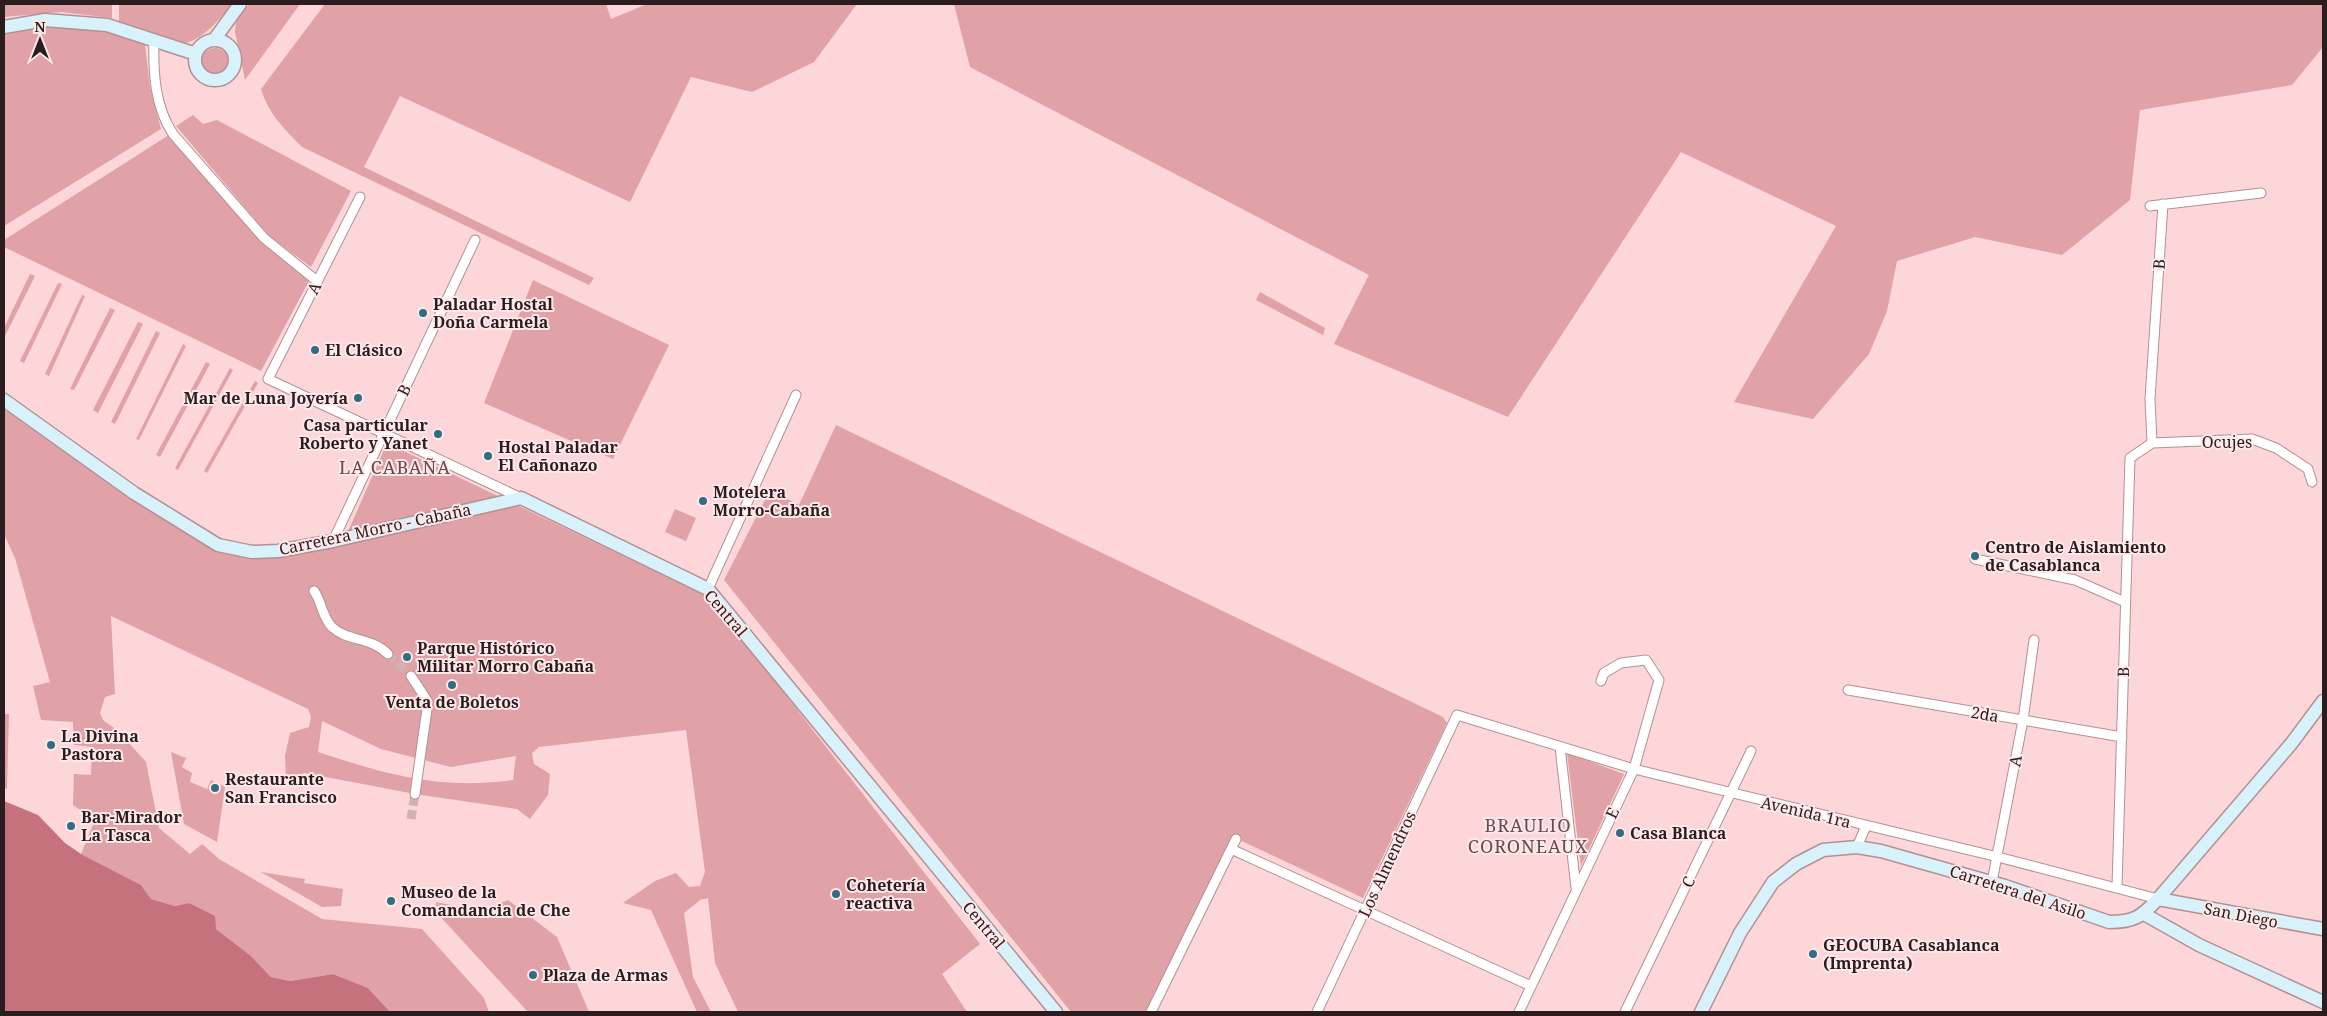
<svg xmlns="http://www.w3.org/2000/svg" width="2327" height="1016" font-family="'Noto Serif',serif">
<rect width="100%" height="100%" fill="#fcd6d9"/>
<path fill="#e0a1a7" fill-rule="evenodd" d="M4,4H112V18L61,12L4,17Z
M119,4H233C219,19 206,37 186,43L119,21Z
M249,4H300L245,80L235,32L236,22Z
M325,4H606L611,19L647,4H857L814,62L752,92L691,77L630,202L400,96L364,167L594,278L589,285L302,147C284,129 268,113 261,89Z
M954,4H2323V47L2292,85L2140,110L2130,200L2062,255L1975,237L1897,261L1887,311L1869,354L1813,419L1734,402L1836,226L1681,152L1508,417L1334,344L1369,275L970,67Z
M42,27L99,30L145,45L150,87L161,129L4,226V32Z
M202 61a13 13 0 1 1 26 0a13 13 0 1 1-26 0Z
M193,115L203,124L217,120L351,191L311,267L269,236L176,126Z
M169,135L236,214L269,247L309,281L261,371L4,247V240Z
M30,274L35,276L4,338V328Z
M533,280L669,345L613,459L484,403Z
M58,283L62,284L24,363L20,361Z
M1260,292L1325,328L1323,335L1256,300Z
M82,295L85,296L49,376L45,374Z
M110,308L115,310L74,390L70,389Z
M138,322L143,324L98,413L93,410Z
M156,331L160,333L115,424L111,422Z
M183,344L186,346L139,440L136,439Z
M206,362L210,364L160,457L156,455Z
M230,368L233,370L178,470L175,468Z
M255,381L258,383L207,473L204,471Z
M4,409L132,498L216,552L253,558L342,545L387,443L709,597L980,944L942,974L967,1012H738L715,963L708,898L700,900L684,913L693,977L711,1012H697L651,910L623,903L655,881L676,873L689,887L700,886L705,872L686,730L539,747L532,753L534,764L550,774L548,795L530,819L517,809L415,794L305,773L286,777L285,756L290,733L309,727L311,717L308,709L111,616L115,694L105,697L100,713L103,720L118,731L146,762L159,828L190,854L202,844L219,859L322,919L422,929L484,998L489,1012H390L368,988L333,974L290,981L271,977L251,956L216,929L189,903L175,906L151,899L141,885L81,854L95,820L73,805L74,774L91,775L92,747L74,745L73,722L41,720L33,686L50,682L15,558L4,534ZM322,721L381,749L451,767L516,756L513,780C438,790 389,775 318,752Z
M836,425L1443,717L1447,723L1363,898L1233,837L1145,1012H1071L724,580L770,490L799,505Z
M675,509L696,518L686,541L665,532Z
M4,714H9L7,789L4,788Z
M171,752L186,758L182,767L192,773L190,782L207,789L211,780L225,787L217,842L184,824Z
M1567,753L1624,774L1581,866Z
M261,872L305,879L304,883L343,889L341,906L322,907Z
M508,900L557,937L589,1012H528L436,912V902L481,911Z"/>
<path fill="#c5727d" d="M4,801L38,815L65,843L81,854L141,885L151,899L175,906L189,903L215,916L216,929L251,956L271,977L290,981L333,974L368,988L390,1012H4Z"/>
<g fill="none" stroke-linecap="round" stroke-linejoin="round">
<path stroke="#d2b1b4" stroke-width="9" stroke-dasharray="9 4.5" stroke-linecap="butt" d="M388,654L411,676
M411,819L415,794"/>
<g stroke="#b39093" stroke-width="11">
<path id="street" d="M154,40C153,73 155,107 173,134L264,238L317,281
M360,197L268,379L521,498
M2150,206L2261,193
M2152,443L2150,399L2163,204
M333,541L475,240
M1975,559L2075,580L2125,602
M708,589L796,395
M314,591C322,602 322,617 332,627C348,642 369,636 388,654
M411,676L428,702L415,794
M1848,690L2122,737
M1560,747L1576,888
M1857,847L1866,826
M1231,849L1531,986
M1992,882L2023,720L2034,640
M2117,887L2130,458L2152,443L2252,439L2276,448L2308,469L2312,482
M1151,1012L1236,839
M1317,1012L1457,715L1634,769L1998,857L2158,899
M1519,1012L1634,769L1659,680L1646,660L1621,663L1604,673L1601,681
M1625,1012L1751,751"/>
</g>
<g stroke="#b39093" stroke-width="15">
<path id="secondary" d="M4,27L45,20L107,25L196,54
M195 60a20 20 0 1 1 40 0a20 20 0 1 1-40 0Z
M214,40L240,4
M4,400L134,493L218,545L252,552L278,551L333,541L521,498L708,589L1056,1012
M2158,899L2323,929
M2144,914L2199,945L2323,1002
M1701,1012L1740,933L1773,882L1796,864L1823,850L1857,847L1881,851L2005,886L2109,922C2134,922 2141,917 2158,899L2291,744L2323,701"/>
</g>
<use href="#street" stroke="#fff" stroke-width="9"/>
<use href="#secondary" stroke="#d8f2fc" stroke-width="12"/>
</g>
<g fill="#306d83" stroke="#ffe8e9" stroke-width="2">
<circle cx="423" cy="313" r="5"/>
<circle cx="315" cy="350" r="5"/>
<circle cx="358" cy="398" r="5"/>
<circle cx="438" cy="434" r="5"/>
<circle cx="488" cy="456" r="5"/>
<circle cx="703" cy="501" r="5"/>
<circle cx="1975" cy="556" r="5"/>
<circle cx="407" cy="657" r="5"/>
<circle cx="452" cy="685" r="5"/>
<circle cx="51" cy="745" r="5"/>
<circle cx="215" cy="788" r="5"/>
<circle cx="71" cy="826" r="5"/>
<circle cx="1620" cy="833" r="5"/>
<circle cx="836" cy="894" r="5"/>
<circle cx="391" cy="901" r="5"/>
<circle cx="1813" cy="954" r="5"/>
<circle cx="533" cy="975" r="5"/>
</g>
<g text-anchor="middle" stroke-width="4" stroke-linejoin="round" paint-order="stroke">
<g font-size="16" fill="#2b1d1f" stroke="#ffe8e9">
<text transform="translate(2159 264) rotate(-86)" y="6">B</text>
<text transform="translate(314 288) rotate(-63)" y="6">A</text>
<text transform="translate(404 390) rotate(-64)" y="6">B</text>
<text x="2227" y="448">Ocujes</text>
<text transform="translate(375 529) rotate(-12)" y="6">Carretera Morro - Cabaña</text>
<text transform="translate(726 613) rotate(49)" y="6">Central</text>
<text transform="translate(2123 672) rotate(-89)" y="6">B</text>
<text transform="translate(1985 714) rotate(10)" y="6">2da</text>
<text transform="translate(2015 761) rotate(-80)" y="6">A</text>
<text transform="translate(1806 812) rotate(13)" y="6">Avenida 1ra</text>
<text transform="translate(1612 813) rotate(-64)" y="6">E</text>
<text transform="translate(1387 864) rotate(-65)" y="6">Los Almendros</text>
<text transform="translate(1688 882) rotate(-64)" y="6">C</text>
<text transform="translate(2018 892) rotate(18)" y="6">Carretera del Asilo</text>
<text transform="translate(2241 915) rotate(11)" y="6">San Diego</text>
<text transform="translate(984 925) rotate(50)" y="6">Central</text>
</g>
<g font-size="16" font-weight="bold" fill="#2b1d1f" stroke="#ffe8e9" text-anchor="start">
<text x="433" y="310">Paladar Hostal<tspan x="433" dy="18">Doña Carmela</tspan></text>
<text x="325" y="356">El Clásico</text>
<text x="348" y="404" text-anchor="end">Mar de Luna Joyería</text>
<text x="428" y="431" text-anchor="end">Casa particular<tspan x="428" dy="18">Roberto y Yanet</tspan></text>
<text x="498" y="453">Hostal Paladar<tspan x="498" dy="18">El Cañonazo</tspan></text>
<text x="713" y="498">Motelera<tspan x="713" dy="18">Morro-Cabaña</tspan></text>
<text x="1985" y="553">Centro de Aislamiento<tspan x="1985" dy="18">de Casablanca</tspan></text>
<text x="417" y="654">Parque Histórico<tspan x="417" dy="18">Militar Morro Cabaña</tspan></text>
<text x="452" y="708" text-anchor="middle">Venta de Boletos</text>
<text x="61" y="742">La Divina<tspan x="61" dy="18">Pastora</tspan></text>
<text x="225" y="785">Restaurante<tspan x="225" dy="18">San Francisco</tspan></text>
<text x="81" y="823">Bar-Mirador<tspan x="81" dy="18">La Tasca</tspan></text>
<text x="1630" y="839">Casa Blanca</text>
<text x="846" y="891">Cohetería<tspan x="846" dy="18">reactiva</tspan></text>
<text x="401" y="898">Museo de la<tspan x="401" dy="18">Comandancia de Che</tspan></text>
<text x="1823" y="951">GEOCUBA Casablanca<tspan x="1823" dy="18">(Imprenta)</tspan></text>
<text x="543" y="981">Plaza de Armas</text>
</g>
<g font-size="18" letter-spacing="1" fill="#694a4d" stroke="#ffe8e9">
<text x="395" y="474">LA CABAÑA</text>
<text x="1528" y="832">BRAULIO<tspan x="1528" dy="21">CORONEAUX</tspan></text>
</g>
</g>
<rect width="2327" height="1016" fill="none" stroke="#2b1d1f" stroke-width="10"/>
<g transform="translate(40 40)" stroke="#ffe8e9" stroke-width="4" paint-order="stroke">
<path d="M0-4L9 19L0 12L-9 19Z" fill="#2b1d1f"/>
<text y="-8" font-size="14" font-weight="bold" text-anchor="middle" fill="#2b1d1f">N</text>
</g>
</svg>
